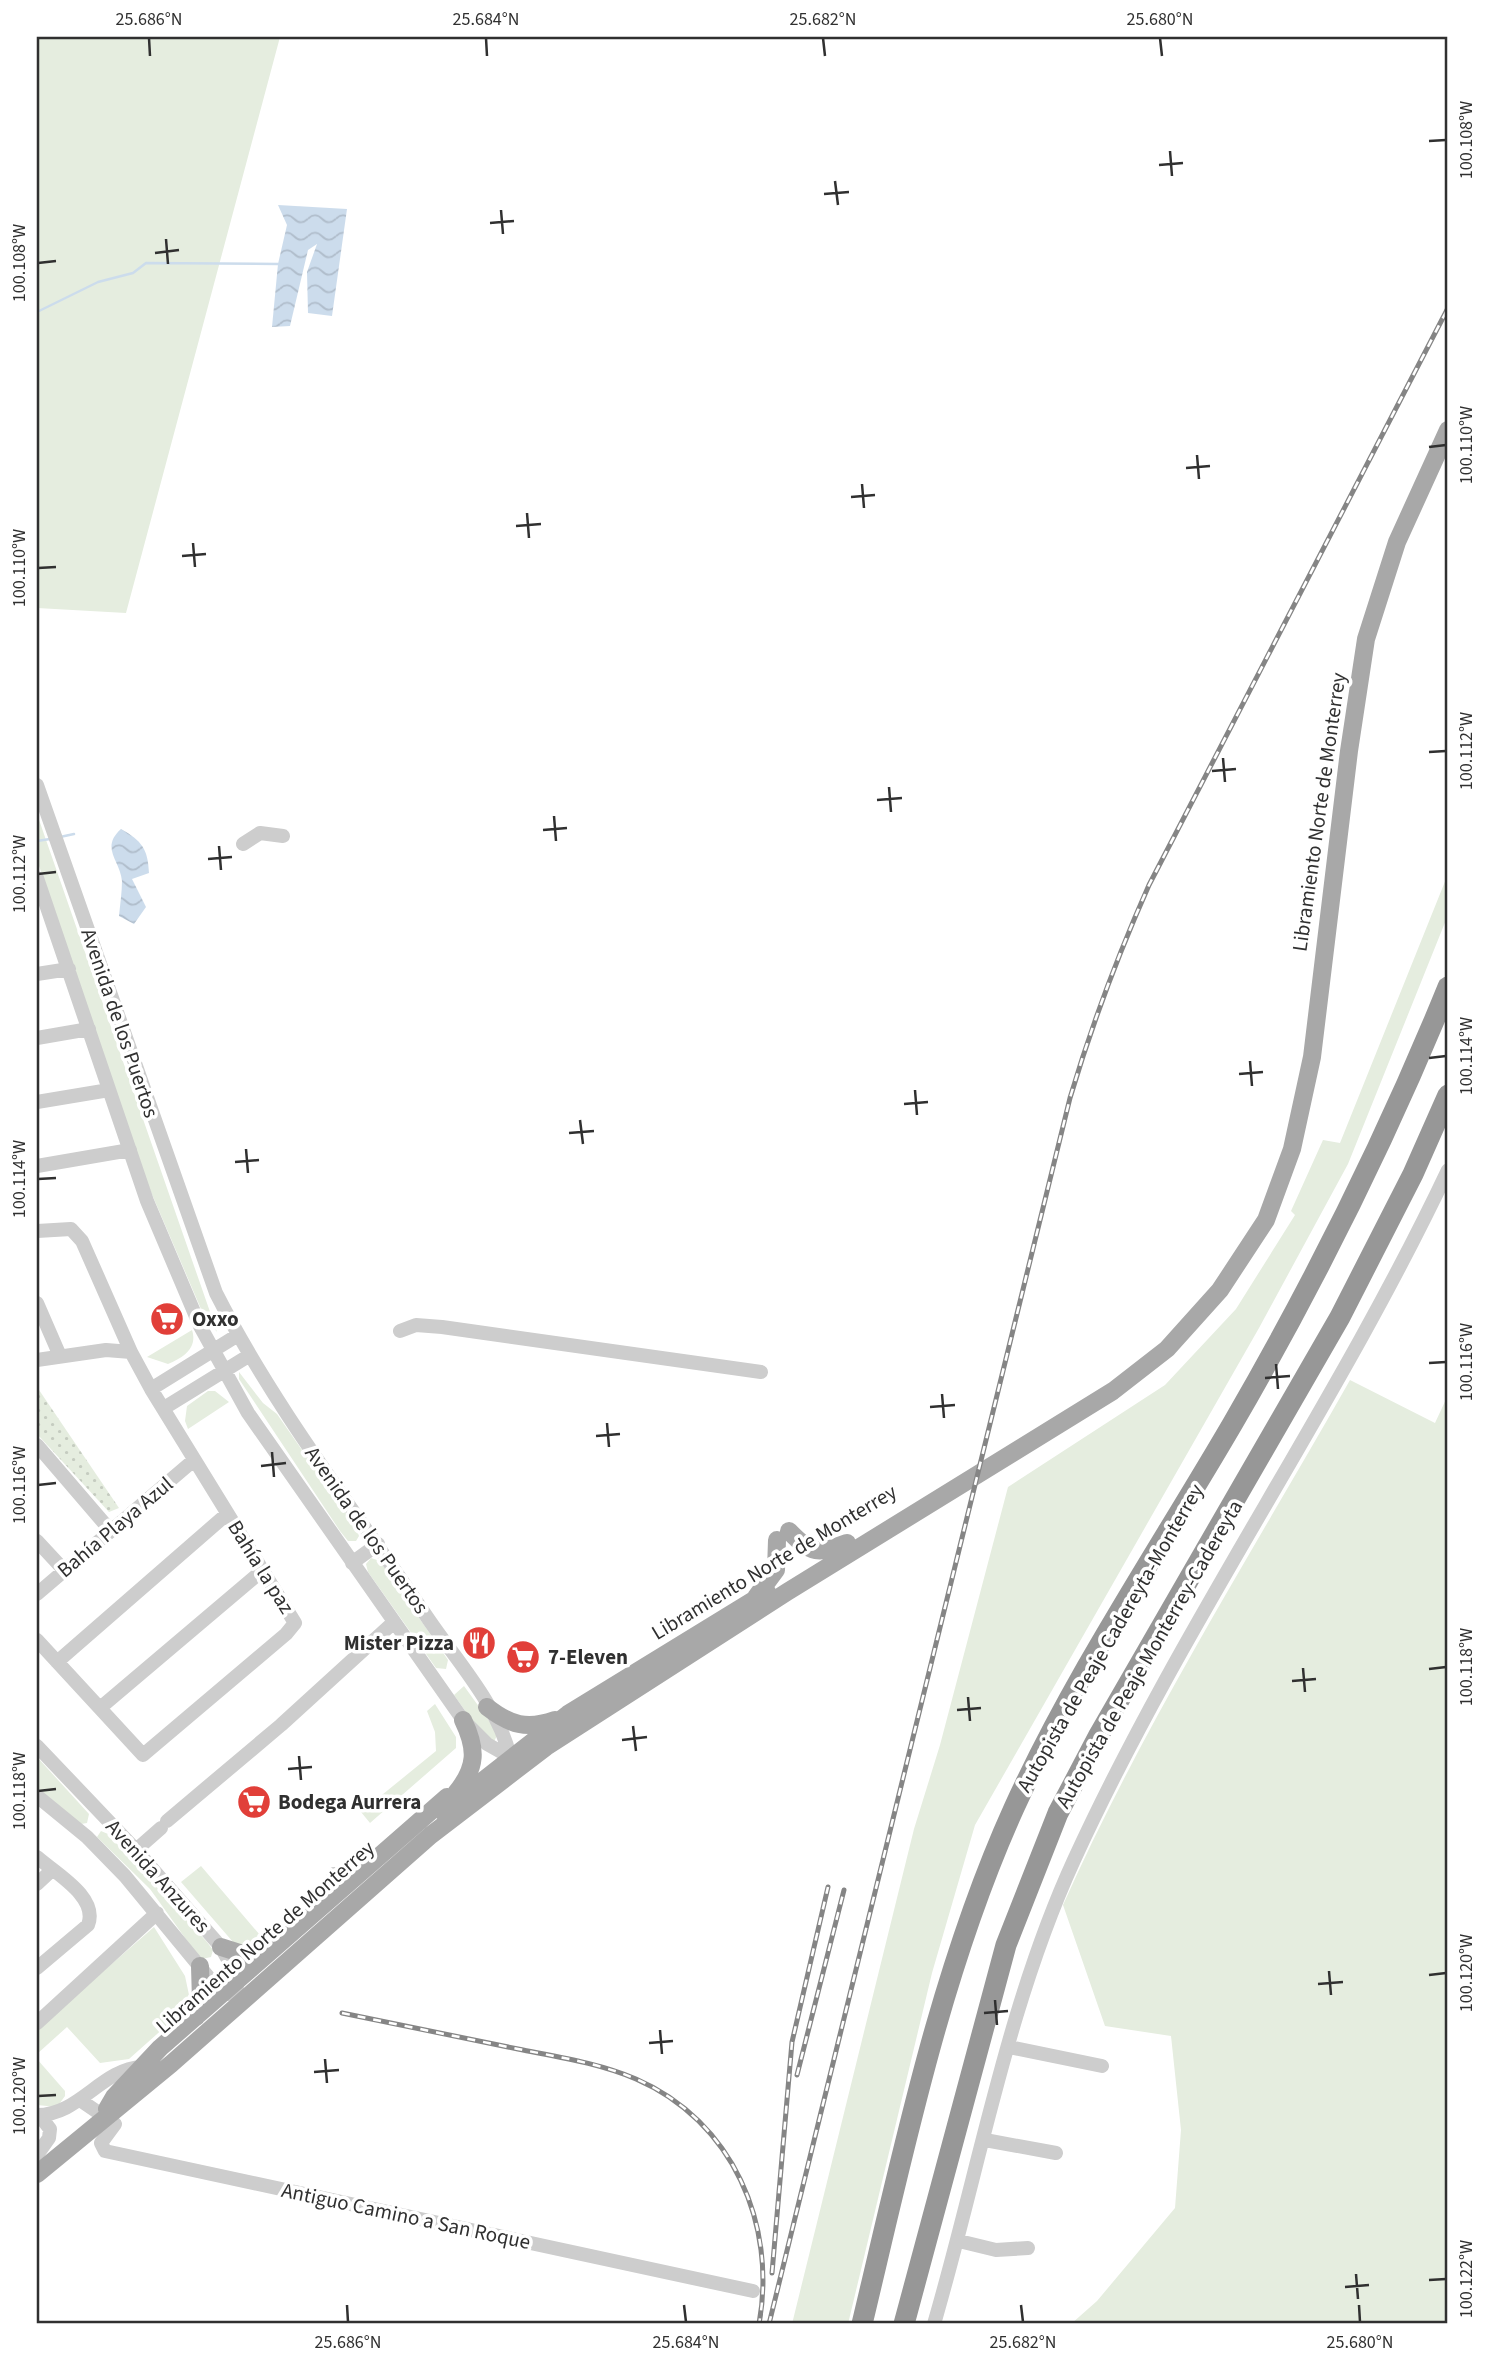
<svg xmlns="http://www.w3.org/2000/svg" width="1485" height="2361" font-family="'Source Sans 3',sans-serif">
<defs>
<pattern id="park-dots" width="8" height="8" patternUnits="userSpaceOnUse" patternTransform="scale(1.75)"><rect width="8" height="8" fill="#e5eddf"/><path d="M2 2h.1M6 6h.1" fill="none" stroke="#c5ccc0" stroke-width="1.8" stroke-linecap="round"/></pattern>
<pattern id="water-waves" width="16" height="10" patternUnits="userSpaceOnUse" patternTransform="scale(1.75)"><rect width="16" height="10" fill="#ccdcec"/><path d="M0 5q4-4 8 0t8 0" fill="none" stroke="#b0bdcb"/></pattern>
</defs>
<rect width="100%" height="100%" fill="#fff"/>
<path fill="#e5eddf" d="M37,37H280L126,613L37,608Z
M37,814L217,1332L204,1316L145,1178L37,860Z
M1448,874V915L1348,1164L1259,1328L975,1825L932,1973L848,2324H792L914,1829L940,1745L1008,1487L1165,1385L1236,1309L1295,1215L1291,1211L1323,1140L1340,1143Z
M192,1330C198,1348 183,1358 168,1364L147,1357Z
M239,1372L263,1403L277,1414L356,1528L359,1536L356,1541H348L340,1531L239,1379Z
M1350,1380L1435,1423L1448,1395V2324H1071L1097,2301L1175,2208L1181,2130L1171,2036L1105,2026L1063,1905C1144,1723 1252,1553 1350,1380Z
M208,1391H215L229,1402L188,1429L185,1421L187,1406Z
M371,1558L380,1561L448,1660L446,1669L436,1668L368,1572L366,1564Z
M464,1686L498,1733L494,1742L485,1739L454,1695Z
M435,1704L456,1737V1748L370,1823L361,1812L436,1751L435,1732L427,1711Z
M37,1757L89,1814L87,1823L81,1824L37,1787Z
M101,1831L108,1834L207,1942L213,1950L211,1957L202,1959L198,1956L150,1889L97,1837Z
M201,1866L265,1941V1943L245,1947L233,1942L181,1882Z
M154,1927L185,1976L189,1995L184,2010L129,2059L100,2063L67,2027L37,2054V2029Z
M37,2059L65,2091V2096L57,2107L37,2105Z"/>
<path fill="url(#park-dots)" d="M37,1387L119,1508L109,1512L37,1434Z"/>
<path fill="url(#water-waves)" d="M278,205L347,209L332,316L308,313L307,272L317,244L308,250L290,326L272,327L278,264L287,225Z
M121,829C142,841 148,849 149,873L132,879L146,907L134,924L119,916C120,905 122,892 122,881C120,860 100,848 121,829Z"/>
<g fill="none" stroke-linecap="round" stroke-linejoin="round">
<path stroke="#ccdcec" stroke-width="2.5" d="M37,312L98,282L133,273L146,263L278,264
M60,837L74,834
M37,841L50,839"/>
<path stroke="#cdcdcd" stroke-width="14" d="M37,785L216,1293C275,1409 356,1512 429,1620C457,1661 499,1707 510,1757
M243,844L260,833L283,836
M37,878L147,1201L200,1326L248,1413L463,1720L487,1744L510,1757
M37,974L69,969
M37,1038L89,1029
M37,1102L109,1090
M37,1166L130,1150
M37,1231L71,1229L82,1241L131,1352L151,1389L295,1623L286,1634L143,1755L37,1640
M37,1303L60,1356
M400,1331L416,1325L442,1327L761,1372
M37,1360L106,1350L131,1352
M151,1389L238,1335
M164,1408L250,1355
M37,1445L110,1530
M37,1541L63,1569
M352,1563L378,1544
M37,1594L194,1460
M57,1662L227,1514
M100,1708L263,1570
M37,1746L136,1850L221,1947L236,1974L237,1992L228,1994L219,1990L125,1876L87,1837L37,1796
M167,1821L281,1725L394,1622
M136,1850L161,1828
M37,1857C55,1873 99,1897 88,1925L37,1968
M37,1884L52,1870
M331,1895L334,1874L342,1877L358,1871
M37,2023L157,1913
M1009,2047L1102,2066
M80,2100L115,2124L101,2143L105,2151L753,2291
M37,2115C80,2115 101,2069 142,2067
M985,2140L1056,2153
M37,2155L49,2138L50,2129L40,2116
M959,2241L996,2250L1028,2248
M934,2324C979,2170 1007,2006 1074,1860C1183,1622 1336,1407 1448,1170"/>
<path stroke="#a8a8a8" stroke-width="18" d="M789,1531C812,1555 818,1554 847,1543
M756,1597L776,1570L777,1540
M487,1707C510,1725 527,1730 555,1720
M456,1793C477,1767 477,1749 463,1720
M443,1812L568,1714L767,1592
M221,1947L243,1954L268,1951
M196,2017L201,2001L200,1966
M107,2109L114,2097L160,2048L447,1797
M37,2174L171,2064L431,1835L546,1747L787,1592L1113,1391L1167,1349L1220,1290L1266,1220L1292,1149L1312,1057L1349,751L1366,639L1397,542L1448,430"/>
<path stroke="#979797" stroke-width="21" d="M862,2324C903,2153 941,1969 1014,1808C1075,1674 1159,1550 1233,1423C1314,1283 1387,1137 1448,987
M904,2324L1006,1945L1058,1813L1099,1735L1340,1317L1413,1174L1448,1095"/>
<g stroke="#858585" stroke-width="5">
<path id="rail" d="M342,2013C400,2025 459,2037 518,2049C558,2057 599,2063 636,2079C733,2121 777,2225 759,2324
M797,2075L844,1890
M772,2273L792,2042L828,1887
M769,2324L1070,1098C1092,1024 1118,955 1149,885L1448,308"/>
</g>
<use href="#rail" stroke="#fff" stroke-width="2.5" stroke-dasharray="8" stroke-linecap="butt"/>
</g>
<path fill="none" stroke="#303030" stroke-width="2.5" d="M149,38L150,56M486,38L487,56M823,38L825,56M1160,38L1162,56M1429,141L1446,140M1170,151L1172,176M1159,165L1183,163M835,181L838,205M824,194L849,192M501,210L503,234M490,223L514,221M166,239L168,264M155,253L179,250M38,263L56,261M1429,447L1446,445M1197,455L1199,479M1186,468L1210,466M862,484L864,508M851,497L875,495M527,513L529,538M516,526L541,524M193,543L195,567M182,556L206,554M38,568L56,567M1429,752L1446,751M1223,758L1225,782M1212,771L1236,769M889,787L891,812M877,800L902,798M554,816L556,841M543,830L567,828M219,846L221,870M208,859L232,857M38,874L56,872M1429,1058L1446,1056M1250,1061L1252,1086M1239,1074L1263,1072M915,1090L917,1115M904,1104L928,1102M580,1120L583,1144M569,1133L594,1131M246,1149L248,1173M235,1162L259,1160M38,1179L56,1178M1429,1363L1446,1362M1276,1364L1278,1389M1265,1378L1290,1376M942,1394L944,1418M930,1407L955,1405M607,1423L609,1447M596,1436L620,1434M272,1452L274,1477M261,1466L286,1463M38,1485L56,1483M1303,1668L1305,1692M1429,1669L1446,1667M1292,1681L1316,1679M968,1697L970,1721M957,1710L981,1708M633,1726L636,1751M622,1740L647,1737M299,1756L301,1780M288,1769L312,1767M38,1791L56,1789M1329,1971L1331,1995M1429,1975L1446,1973M1318,1984L1343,1982M995,2000L997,2025M984,2013L1008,2011M660,2030L662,2054M649,2043L673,2041M325,2059L327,2083M314,2072L339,2070M38,2096L56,2095M1356,2274L1358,2299M1429,2280L1446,2279M1345,2287L1369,2285M347,2305L348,2322M684,2305L686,2322M1021,2305L1023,2322M1359,2305L1360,2322"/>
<defs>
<g id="supermarket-disc" transform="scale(1.75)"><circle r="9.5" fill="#e13f39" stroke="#fff"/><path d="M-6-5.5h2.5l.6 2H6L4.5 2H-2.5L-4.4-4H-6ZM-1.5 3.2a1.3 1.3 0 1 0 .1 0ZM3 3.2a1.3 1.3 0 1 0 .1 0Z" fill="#fff"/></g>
<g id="restaurant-disc" transform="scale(1.75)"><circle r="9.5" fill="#e13f39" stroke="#fff"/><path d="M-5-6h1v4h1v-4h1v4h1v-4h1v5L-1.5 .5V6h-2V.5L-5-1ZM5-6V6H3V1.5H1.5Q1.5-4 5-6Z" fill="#fff"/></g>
</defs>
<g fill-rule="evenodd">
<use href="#supermarket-disc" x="167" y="1319"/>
<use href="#restaurant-disc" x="479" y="1643"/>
<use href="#supermarket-disc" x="523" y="1657"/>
<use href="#supermarket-disc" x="254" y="1802"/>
</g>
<g text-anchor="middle" stroke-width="7" stroke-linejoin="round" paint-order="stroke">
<g font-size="21" fill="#303030" stroke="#fff">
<text transform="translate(1319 812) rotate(-82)" y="7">Libramiento Norte de Monterrey</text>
<text transform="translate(120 1023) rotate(71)" y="7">Avenida de los Puertos</text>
<text transform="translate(115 1527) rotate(-40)" y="7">Bahía Playa Azul</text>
<text transform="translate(367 1530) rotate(55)" y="7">Avenida de los Puertos</text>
<text transform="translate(774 1562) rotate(-31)" y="7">Libramiento Norte de Monterrey</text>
<text transform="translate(261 1567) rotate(58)" y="7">Bahía la paz</text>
<text transform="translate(1110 1638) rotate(-60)" y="7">Autopista de Peaje Cadereyta-Monterrey</text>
<text transform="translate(1149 1654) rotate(-60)" y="7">Autopista de Peaje Monterrey-Cadereyta</text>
<text transform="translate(158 1876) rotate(48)" y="7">Avenida Anzures</text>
<text transform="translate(265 1937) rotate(-41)" y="7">Libramiento Norte de Monterrey</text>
<text transform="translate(406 2216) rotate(12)" y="7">Antiguo Camino a San Roque</text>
</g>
<g font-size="21" font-weight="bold" fill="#303030" stroke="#fff" text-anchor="start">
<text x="192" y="1326">Oxxo</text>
<text x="454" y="1650" text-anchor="end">Mister Pizza</text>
<text x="548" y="1664">7-Eleven</text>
<text x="278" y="1809">Bodega Aurrera</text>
</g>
</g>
<rect width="1485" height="2361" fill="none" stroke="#ffffff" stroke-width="77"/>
<rect x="38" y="38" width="1408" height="2284" fill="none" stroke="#303030" stroke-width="2.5"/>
<g font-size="18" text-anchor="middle" fill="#303030">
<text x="149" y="25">25.686°N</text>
<text x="486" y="25">25.684°N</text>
<text x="823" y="25">25.682°N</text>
<text x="1160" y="25">25.680°N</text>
<text transform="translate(1466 140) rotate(-90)" y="6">100.108°W</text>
<text transform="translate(19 263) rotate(-90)" y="6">100.108°W</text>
<text transform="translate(1466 445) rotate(-90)" y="6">100.110°W</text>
<text transform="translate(19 568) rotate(-90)" y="6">100.110°W</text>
<text transform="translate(1466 751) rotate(-90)" y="6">100.112°W</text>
<text transform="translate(19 874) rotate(-90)" y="6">100.112°W</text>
<text transform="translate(1466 1056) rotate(-90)" y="6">100.114°W</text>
<text transform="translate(19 1179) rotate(-90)" y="6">100.114°W</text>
<text transform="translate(1466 1362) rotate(-90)" y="6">100.116°W</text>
<text transform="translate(19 1485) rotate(-90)" y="6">100.116°W</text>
<text transform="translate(1466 1667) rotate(-90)" y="6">100.118°W</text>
<text transform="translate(19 1791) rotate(-90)" y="6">100.118°W</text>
<text transform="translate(1466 1973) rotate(-90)" y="6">100.120°W</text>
<text transform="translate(19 2096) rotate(-90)" y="6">100.120°W</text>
<text transform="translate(1466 2279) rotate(-90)" y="6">100.122°W</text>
<text x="348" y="2348">25.686°N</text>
<text x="686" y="2348">25.684°N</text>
<text x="1023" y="2348">25.682°N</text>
<text x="1360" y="2348">25.680°N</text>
</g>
</svg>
